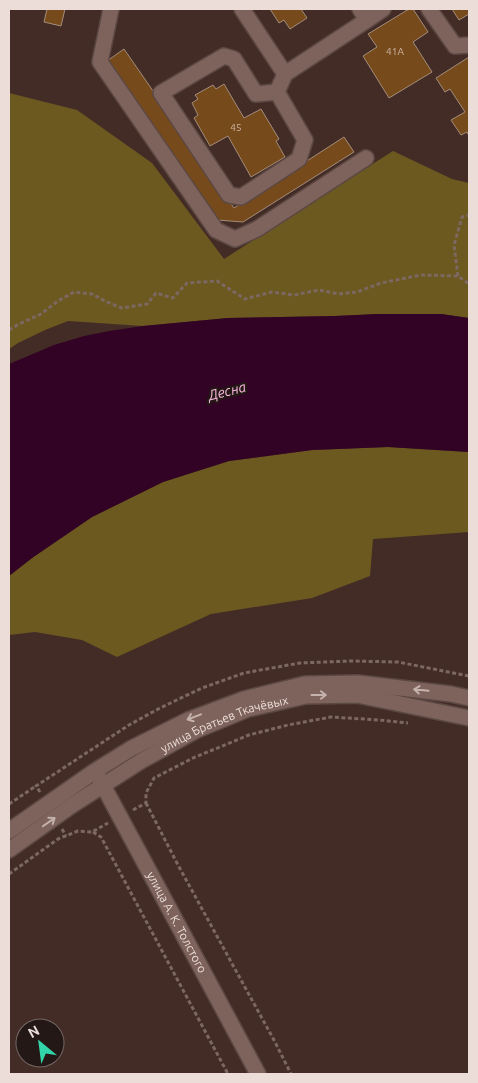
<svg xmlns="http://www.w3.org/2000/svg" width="478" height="1083" font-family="Ubuntu,sans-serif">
<rect width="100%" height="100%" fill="#442c26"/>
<path fill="#6c5920" d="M9,93L77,110L152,163L224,259L393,151L452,179L469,183V318L441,314H378L335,316L228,318L143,326L68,321L45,330L18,343L9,349Z
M388,447L469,452V532L373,539L370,576L312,598L211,614L117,657L82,640L35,632L9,635V576L32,558L92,517L163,482L229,461L312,450Z"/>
<path fill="#330325" d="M378,314H441L469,318V452L388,447L312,450L229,461L163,482L92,517L32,558L9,576V364L54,345L84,336L109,331L143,326L228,318L335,316Z"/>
<path fill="#774a1b" stroke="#a28d7b" d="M47,9H65L61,26L44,22Z
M270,9H301L307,18L290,29L284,20L279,23Z
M409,9H413L428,32L413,42L432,72L389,98L363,56L377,47L368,34Z
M452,9H469V14L459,20Z
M124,49L234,208L344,137L354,152L243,222L217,220L107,61Z
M469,57V136L467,132L461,135L451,120L465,112L450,89L445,92L436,78Z
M224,84L244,118L261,109L279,139L276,141L285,157L251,177L228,136L210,146L194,118L198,115L192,103L198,99L195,95L213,85L216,89Z"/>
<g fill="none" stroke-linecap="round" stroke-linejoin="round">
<g stroke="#5c4843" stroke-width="18">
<g id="minor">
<path d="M111,9L100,62L216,230L235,239L257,229L366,158"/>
<path d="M242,9L285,74"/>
<path d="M429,9L455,46L469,45"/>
<path d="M367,20L383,9"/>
<path d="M224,56L234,59L256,94L277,92L305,140L299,159L241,197L229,195L161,93Z"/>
<path d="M277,92L285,74L367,20L360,9"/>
<path id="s1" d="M98,776L258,1074"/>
<path d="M9,831L95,771L132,748L188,720L244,699L305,684L358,683L451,694L469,698"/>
<path id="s2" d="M9,850L71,806L141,761L197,730L248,709L306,696L357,695L469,718"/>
</g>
</g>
<path stroke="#7c6761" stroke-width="3" stroke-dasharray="4 2.5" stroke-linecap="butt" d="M458,276L454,245L462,217L469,215
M9,330L19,324L41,314L58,301L74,292L92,294L107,302L122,308L147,304L156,293L173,298L187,283L217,281L245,299L272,292L294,295L319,290L339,294L357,292L381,283L421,275L458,276L469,284
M40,792L36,786L129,725L160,708L202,688L244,673L300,663L350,661L398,662L469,676
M146,803L178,865L275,1042L291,1074
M9,804L36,786
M133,810L146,803V793L154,778L193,758L249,735L288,725L331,717L379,720L408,723
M62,829L66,836
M93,832L101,837L228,1074
M9,874L58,839L78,831L92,832L108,823"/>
<use href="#minor" stroke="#7e635c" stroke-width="15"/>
</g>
<defs><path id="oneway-shaft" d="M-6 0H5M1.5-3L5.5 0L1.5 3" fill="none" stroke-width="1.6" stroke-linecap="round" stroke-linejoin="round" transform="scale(1.25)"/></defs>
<g stroke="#c6b2ad">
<use href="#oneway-shaft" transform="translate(421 690) rotate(-174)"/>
<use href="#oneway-shaft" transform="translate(319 695)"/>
<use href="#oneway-shaft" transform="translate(194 717) rotate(159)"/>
<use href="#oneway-shaft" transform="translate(49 822) rotate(-35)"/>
</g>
<g text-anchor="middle" stroke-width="4.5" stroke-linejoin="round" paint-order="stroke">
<g font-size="10" fill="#cfb8a9">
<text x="395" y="55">41А</text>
<text x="236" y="131">45</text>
</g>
<g font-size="12" fill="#ecddd8" stroke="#231815">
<text dy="4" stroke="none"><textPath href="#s2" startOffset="251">улица Братьев Ткачёвых</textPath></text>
<text dy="4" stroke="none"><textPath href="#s1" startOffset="166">улица А. К. Толстого</textPath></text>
</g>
<g font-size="14" font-style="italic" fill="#fdb9e1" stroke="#231815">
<text transform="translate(227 391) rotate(-14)" y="5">Десна</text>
</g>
</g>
<rect width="478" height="1083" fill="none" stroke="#ecddd8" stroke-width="20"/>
<g transform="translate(40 1043) rotate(331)"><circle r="24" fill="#231815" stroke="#736763"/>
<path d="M0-4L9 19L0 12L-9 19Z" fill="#32d4a9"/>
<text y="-8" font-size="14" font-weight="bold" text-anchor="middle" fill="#ecddd8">N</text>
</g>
</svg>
